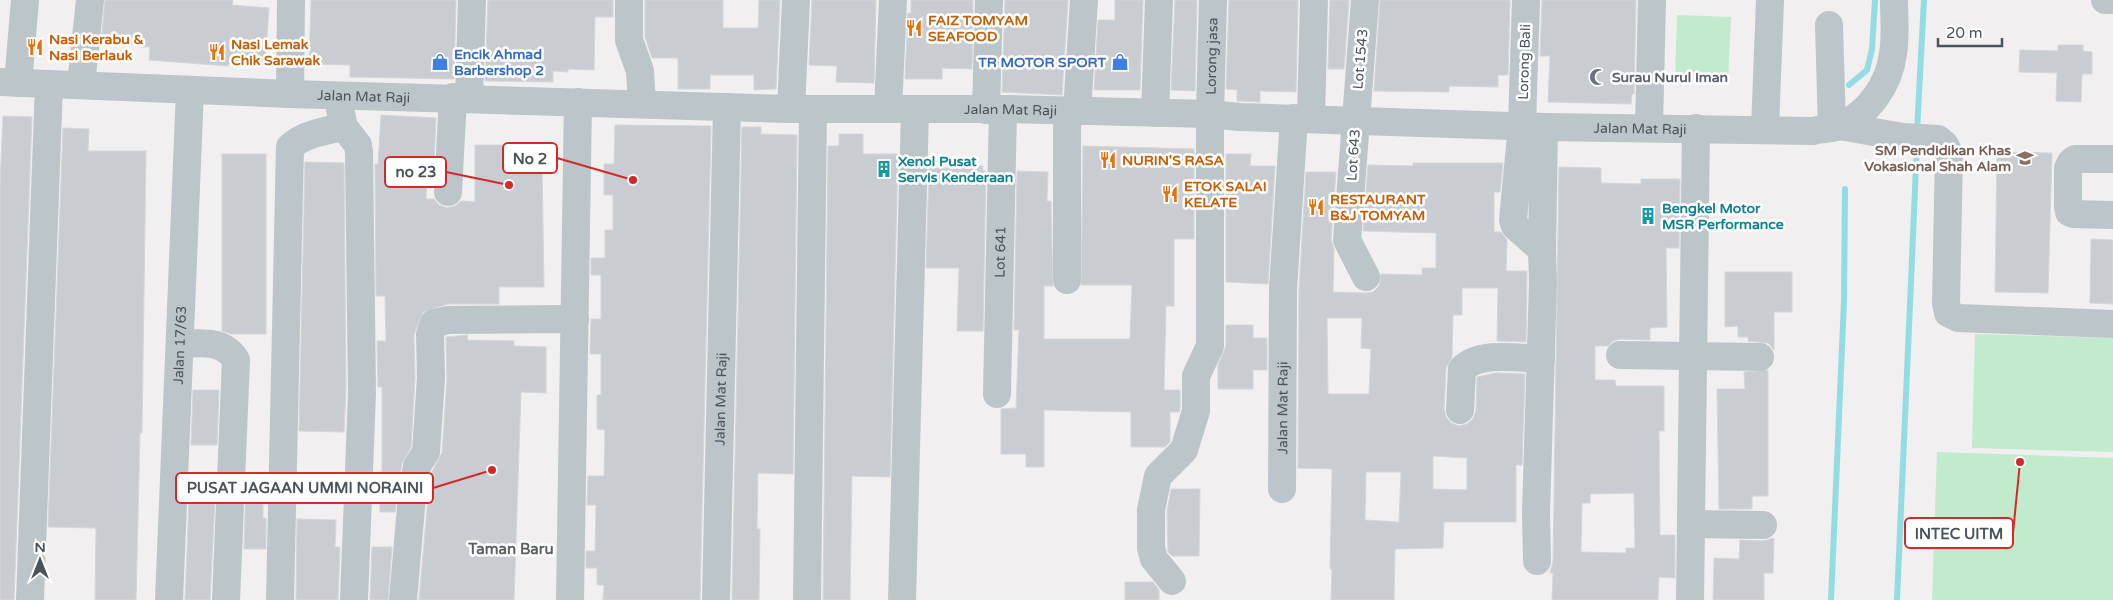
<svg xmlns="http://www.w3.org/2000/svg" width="2113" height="600" font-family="'Varela Round',sans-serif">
<rect width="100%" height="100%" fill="#f1efef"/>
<path fill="#c2eacd" d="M1677,15L1731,17L1728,80H1675Z
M1975,334L2113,338V452L1972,448Z
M1937,452L2113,458V600H1932Z"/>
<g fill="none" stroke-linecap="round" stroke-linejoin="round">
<path stroke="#94dce3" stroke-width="6" d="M1849,85L1867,70L1872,49L1875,0
M1917,131L1924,0
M1831,600L1844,301L1845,189
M1897,600L1917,144"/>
</g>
<path fill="#c9cdd1" stroke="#d4d6da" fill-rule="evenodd" d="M105,0H233L232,5L269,8L265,66L228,64V66L149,60L150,47H141V45L101,42Z
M311,0H456L454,79L350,77V65L309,64Z
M488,0H613V17H595L594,70L568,69V72L553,71V82L485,81Z
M645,0H723V28H758L759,0H780L776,89L754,90V75H710V89H678V58H652L645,37Z
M812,0H876L874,83L836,82L837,66L809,65Z
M911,0H973L972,69L942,68V79H905L908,13H911Z
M1005,0H1068L1062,95L1002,92Z
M1115,0H1143L1140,90H1094L1098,20H1115Z
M1175,0H1197L1195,91L1171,90Z
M1229,0H1298L1296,92L1260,91V102L1241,101H1237V90L1226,89Z
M1330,0H1349L1344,69H1328Z
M1380,0H1510L1508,75H1498V87L1449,86V92L1374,91Z
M1542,0H1636L1634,94H1632L1631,104L1548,102L1550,56H1540Z
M2058,45H2083V51L2092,52V74H2082L2081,102L2056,101L2057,73L2019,72L2020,50L2058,51Z
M381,115L436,118L434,160H428L426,199H434L439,205L447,208L455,206L461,201L475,202V145H528V162H542L544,287H499V304H448L423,312L414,335L415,378L411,447L402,463L395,512H380L379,472H382V387H378L377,341H386L385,296H376L375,164H378Z
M3,116L32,117L14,600H0V184Z
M615,125L711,126L700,600H603L604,585H597V568H586V551H595L596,505H587L588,476H604L605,430L597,429V395H601V354H590L591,319H601V275H591V258H605V230H613V195H604V164H614Z
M742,127H761V134L797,135L793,474L758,473L757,529H760L759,600H732Z
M63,128L89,129L88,151H146L142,433H140L136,600H95L96,528L48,527Z
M839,134H863V154H898L890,477L852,476L850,600H823L828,146H839Z
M1083,146L1194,149V239H1174V306H1166L1164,390H1180V409L1179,412H1170V442L1165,447H1131V412L1044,410V467H1026V454H1001V409L1016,408L1019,330H1014L1017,171L1048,172L1047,201H1051L1053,286H1044V339H1130L1132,285H1081Z
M1997,152L2052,153L2048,293L1995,292Z
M222,154H266V334H231L222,331Z
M1226,154H1251L1250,166H1275L1268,284L1226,282Z
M305,162L344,163L346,387L344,432L299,431Z
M1413,163H1503L1500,192H1494V232H1501L1507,240L1506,271H1527L1526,342L1497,341L1498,288H1462V315H1453L1452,357L1446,368L1444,409L1446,417L1451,423L1459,426L1467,424L1473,419L1476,411L1477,377L1496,373L1525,374L1522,465H1516V522H1444L1443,548L1395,549L1394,600H1331L1332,569H1330L1332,469L1298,468L1299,290L1306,172H1336L1331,239L1334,249L1333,292L1366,293L1373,292L1379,286L1381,274L1422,275V268H1436V233L1363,231L1368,165L1413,166ZM1327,318H1362L1361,348L1371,349L1369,394H1328ZM1433,456L1467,458V490L1433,489ZM1366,472H1401L1399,522L1365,520Z
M960,165L983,166V171H986L983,331H957L959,268H926L929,168H960Z
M1559,167L1601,168V183L1641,184V179H1680L1679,248H1666L1667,327L1650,328V340L1620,339L1613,341L1608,346H1595V380H1615L1616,386H1664V431H1659L1660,535H1675V578L1659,577L1658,600H1552L1553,573H1550L1553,561ZM1634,493L1635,548H1626V553L1581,552L1582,503H1590V494Z
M2091,239L2113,240V304L2090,303Z
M1725,272H1792V312H1774V350L1768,343L1748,341V337H1738V326L1725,327Z
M1226,325H1253V338H1267V370H1253V389H1218V365L1226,346Z
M468,335L467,340L514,341V346L546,347V393L521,392L514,600H419L428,498L432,472L442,453L447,379L446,337Z
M1768,370V496H1752V509H1719L1717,389H1745L1744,372Z
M193,390H219L217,445H191Z
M246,485H263V518H266V549H244Z
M1171,489H1200L1199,556H1172L1168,552L1167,512Z
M189,499H215L210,600H185Z
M297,519L336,520L335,547H340L338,600H296Z
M1774,538L1773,573H1764V600H1713L1714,558L1739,559L1740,540L1763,541Z
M372,547H392L388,600H370Z
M1125,582H1153L1159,590V600H1125Z"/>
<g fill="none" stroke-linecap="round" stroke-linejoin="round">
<g stroke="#bcc5ca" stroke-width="28">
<path d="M629,0V40L640,71L642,104"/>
<path d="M1365,0L1347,240L1366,277"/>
<path d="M1526,0L1522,125L1513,220L1515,226L1542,250L1543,283L1536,513L1537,561"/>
<path d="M2105,0H2113"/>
<path d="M1829,25L1832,128"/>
<path id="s1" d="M0,82L290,94L791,109H1003L1210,114L1240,117L1544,127L1813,131C1822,129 1831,129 1840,126C1868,114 1889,85 1893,54C1896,37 1894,18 1894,0"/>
<path d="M18,83L25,0"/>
<path d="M81,85L90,0"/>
<path d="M290,94L291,0"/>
<path d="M469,98L472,0"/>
<path d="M340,109L344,127L358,145L359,153L362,393L354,600"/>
<path d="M791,109L796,0"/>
<path d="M888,109L893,0"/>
<path d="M986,110L989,0"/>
<path d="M1067,111V280"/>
<path d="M1077,112L1084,0"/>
<path d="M1155,113L1159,0"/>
<path d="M1311,118L1314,0"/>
<path d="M1839,126L1903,137L1938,139L1945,145L1949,153L1946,303L1948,313L1958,318L2113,324"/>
<path d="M1649,128L1652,0"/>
<path d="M1765,129L1770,0"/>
<path d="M2113,159H2075L2071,162L2068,168V207L2069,212L2073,214L2113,215"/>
<path d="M448,192L453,97"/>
<path d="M1542,250L1544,127"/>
<path d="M180,344C201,343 224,340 236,360L226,600"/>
<path d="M1620,355L1760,357"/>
<path id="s2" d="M997,394L1003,109"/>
<path d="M1460,410L1462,369C1480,351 1518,358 1541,359"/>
<path id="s3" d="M1282,489L1283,289L1294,118"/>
<path d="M1691,524L1763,525"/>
<path id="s4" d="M1172,581L1154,559L1151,548V510L1158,476L1184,450L1196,411V376L1210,346V114L1213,0"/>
<path d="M30,600L49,84"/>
<path id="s5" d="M169,600L190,90"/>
<path d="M280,600L290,147C304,134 325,131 344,127"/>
<path d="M403,600L412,496L417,466L426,452L431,378L430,335L434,323L448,320L575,319"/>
<path d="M570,600L578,102"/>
<path id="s6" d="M716,600L727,107"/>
<path d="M807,600L813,109"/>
<path d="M902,600L915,110"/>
<path d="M1690,600L1696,128"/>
</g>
</g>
<defs>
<g id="restaurant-bare" transform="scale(1.35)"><path d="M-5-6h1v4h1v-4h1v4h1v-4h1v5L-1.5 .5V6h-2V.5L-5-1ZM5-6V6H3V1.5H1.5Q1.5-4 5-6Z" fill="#e8710a" stroke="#fff" stroke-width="2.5" paint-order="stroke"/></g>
<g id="shop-bare" transform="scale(1.35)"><path d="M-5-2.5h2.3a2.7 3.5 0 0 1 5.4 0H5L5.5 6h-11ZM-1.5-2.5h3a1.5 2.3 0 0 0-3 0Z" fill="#3f7fe0" stroke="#fff" stroke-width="2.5" paint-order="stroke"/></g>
<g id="mosque-bare" transform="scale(1.35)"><path d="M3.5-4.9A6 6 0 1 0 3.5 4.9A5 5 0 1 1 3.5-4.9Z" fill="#6b7280" stroke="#fff" stroke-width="2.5" paint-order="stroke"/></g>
<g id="school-bare" transform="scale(1.35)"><path d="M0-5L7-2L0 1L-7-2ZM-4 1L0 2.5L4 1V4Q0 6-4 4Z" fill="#8d6e63" stroke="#fff" stroke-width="2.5" paint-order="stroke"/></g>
<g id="building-bare" transform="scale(1.35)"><path d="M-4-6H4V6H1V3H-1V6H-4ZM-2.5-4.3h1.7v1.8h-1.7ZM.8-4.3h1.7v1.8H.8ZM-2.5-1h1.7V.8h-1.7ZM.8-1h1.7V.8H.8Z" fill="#0f9aa8" stroke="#fff" stroke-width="2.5" paint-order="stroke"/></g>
</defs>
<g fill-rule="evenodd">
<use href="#restaurant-bare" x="914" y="28"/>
<use href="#restaurant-bare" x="35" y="47"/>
<use href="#restaurant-bare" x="217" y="52"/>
<use href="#shop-bare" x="440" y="62"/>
<use href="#shop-bare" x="1120" y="62"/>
<use href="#mosque-bare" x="1598" y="77"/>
<use href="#school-bare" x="2025" y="158"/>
<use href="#restaurant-bare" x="1108" y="160"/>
<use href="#building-bare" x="884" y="169"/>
<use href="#restaurant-bare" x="1170" y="194"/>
<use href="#restaurant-bare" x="1316" y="207"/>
<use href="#building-bare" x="1648" y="216"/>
</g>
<g text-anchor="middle" stroke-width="5" stroke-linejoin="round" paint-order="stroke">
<g font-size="14" font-weight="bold" fill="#c56008" stroke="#fff" text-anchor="start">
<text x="928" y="25">FAIZ TOMYAM<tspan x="928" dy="16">SEAFOOD</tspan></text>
<text x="49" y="44">Nasi Kerabu &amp;<tspan x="49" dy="16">Nasi Berlauk</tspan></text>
<text x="231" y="49">Nasi Lemak<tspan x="231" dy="16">Chik Sarawak</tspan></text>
<text x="1122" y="165">NURIN'S RASA</text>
<text x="1184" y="191">ETOK SALAI<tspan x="1184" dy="16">KELATE</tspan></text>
<text x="1330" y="204">RESTAURANT<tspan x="1330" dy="16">B&amp;J TOMYAM</tspan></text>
</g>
<g font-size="14" font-weight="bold" fill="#366cbe" stroke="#fff" text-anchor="start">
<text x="454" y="59">Encik Ahmad<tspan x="454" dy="16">Barbershop 2</tspan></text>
<text x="1106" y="67" text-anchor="end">TR MOTOR SPORT</text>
</g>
<g font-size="14" fill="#49545a" stroke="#fff">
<text dy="5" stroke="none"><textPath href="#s4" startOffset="548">Lorong jasa</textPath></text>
<text transform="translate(1360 59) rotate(-85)" y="5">Lot 1543</text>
<text transform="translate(1524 62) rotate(-88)" y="5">Lorong Bali</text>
<text dy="5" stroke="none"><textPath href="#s1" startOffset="364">Jalan Mat Raji</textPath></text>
<text dy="5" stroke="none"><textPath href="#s1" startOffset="1011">Jalan Mat Raji</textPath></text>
<text dy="5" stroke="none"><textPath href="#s1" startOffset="1641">Jalan Mat Raji</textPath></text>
<text transform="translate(1353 155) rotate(-86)" y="5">Lot 643</text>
<text dy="5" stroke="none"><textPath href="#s2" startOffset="142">Lot 641</textPath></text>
<text dy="5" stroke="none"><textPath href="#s5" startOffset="255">Jalan 17/63</textPath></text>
<text dy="5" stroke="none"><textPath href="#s6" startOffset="201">Jalan Mat Raji</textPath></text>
<text dy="5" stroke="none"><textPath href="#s3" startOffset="81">Jalan Mat Raji</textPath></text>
</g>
<g font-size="14" font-weight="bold" fill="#5b616d" stroke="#fff" text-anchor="start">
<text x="1612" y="82">Surau Nurul Iman</text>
</g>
<g font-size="14" font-weight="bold" fill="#785e54" stroke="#fff" text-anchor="end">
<text x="2011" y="155">SM Pendidikan Khas<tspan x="2011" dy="16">Vokasional Shah Alam</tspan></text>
</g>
<g font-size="14" font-weight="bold" fill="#0d838f" stroke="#fff" text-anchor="start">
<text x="898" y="166">Xenol Pusat<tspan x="898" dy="16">Servis Kenderaan</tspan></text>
<text x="1662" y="213">Bengkel Motor<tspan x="1662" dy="16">MSR Performance</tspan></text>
</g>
<g font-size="15" font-weight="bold" fill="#5c6063" stroke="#fff">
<text x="511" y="554">Taman Baru</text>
</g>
</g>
<path fill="none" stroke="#d62828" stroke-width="2" d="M633 180L557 158M509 185L446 172M492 470L433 488M2020 462L2013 533"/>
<g fill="#d62828" stroke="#fff" stroke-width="2">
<circle cx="633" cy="180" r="5"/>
<circle cx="509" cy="185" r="5"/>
<circle cx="492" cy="470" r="5"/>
<circle cx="2020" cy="462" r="5"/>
</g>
<g fill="#fff" stroke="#d62828" stroke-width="2">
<rect x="503" y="143" width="54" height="30" rx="5"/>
<rect x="385" y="157" width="61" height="30" rx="5"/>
<rect x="176" y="473" width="257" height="30" rx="5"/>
<rect x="1905" y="518" width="108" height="30" rx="5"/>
</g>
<g font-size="15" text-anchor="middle" font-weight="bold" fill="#49545a">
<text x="530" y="164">No 2</text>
<text x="416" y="177">no 23</text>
<text x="305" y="493">PUSAT JAGAAN UMMI NORAINI</text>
<text x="1959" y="539">INTEC UITM</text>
</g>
<g transform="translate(40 560)" stroke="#ffffff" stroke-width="4" paint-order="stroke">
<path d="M0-4L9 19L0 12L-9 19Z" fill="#49545a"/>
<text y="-8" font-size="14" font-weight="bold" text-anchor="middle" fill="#49545a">N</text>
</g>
<path d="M1938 38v8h64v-8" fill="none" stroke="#49545a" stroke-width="2.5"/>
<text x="1946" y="38" font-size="15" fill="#49545a" stroke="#ffffff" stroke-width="4" paint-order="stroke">20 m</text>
</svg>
